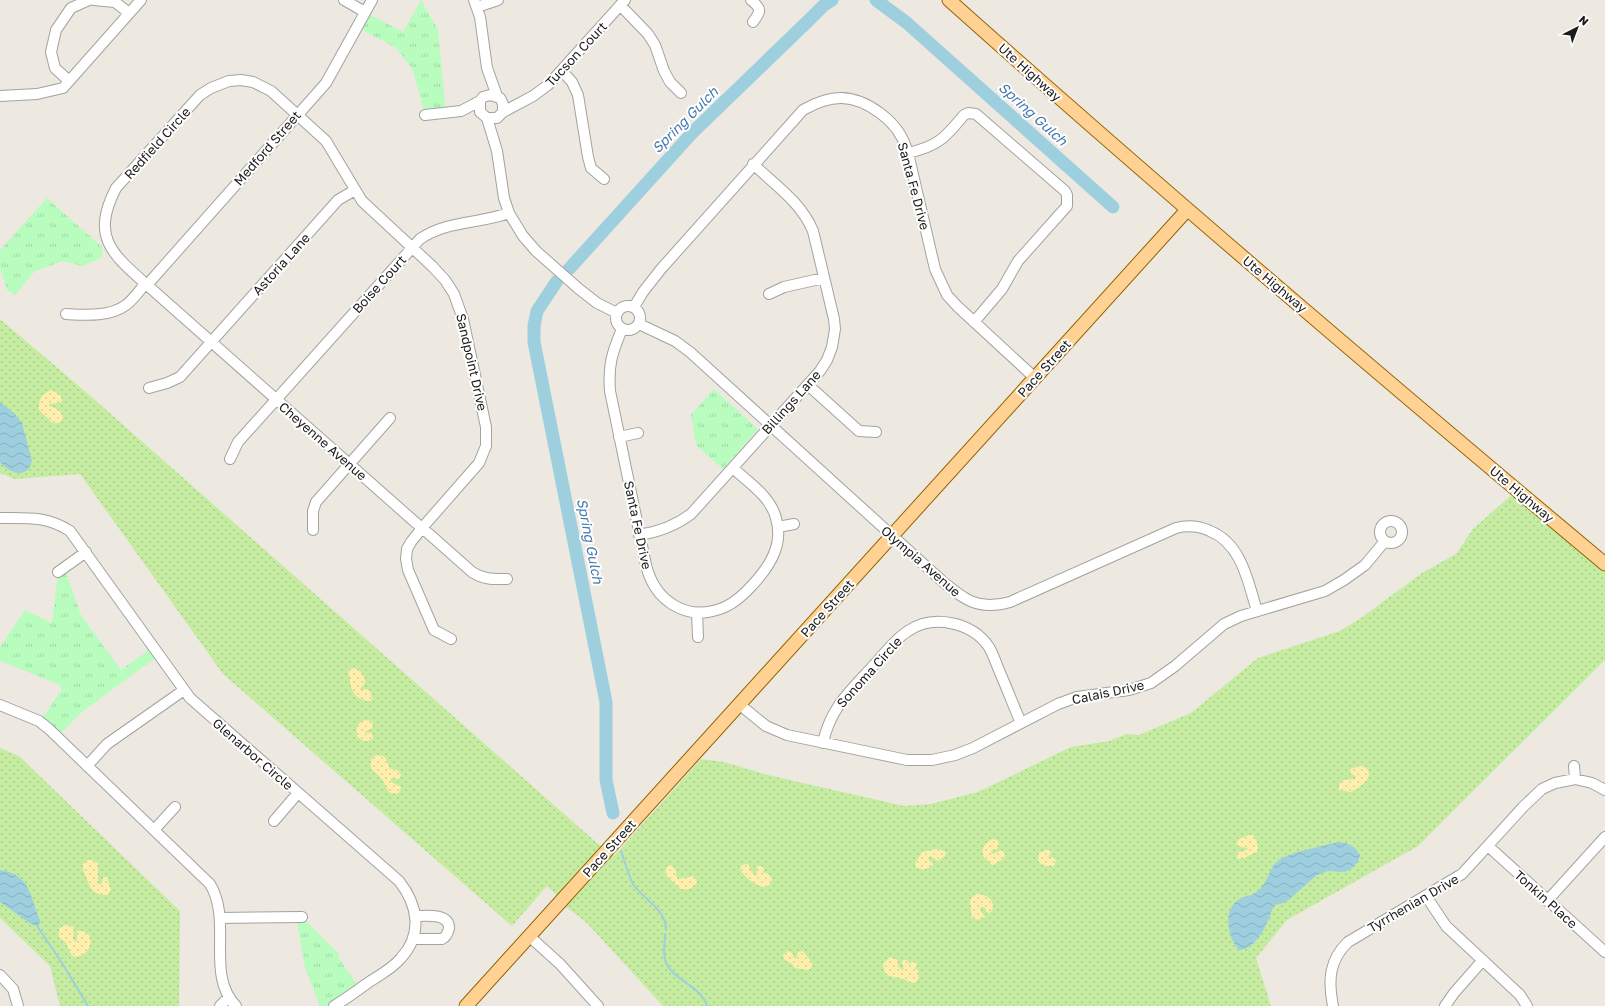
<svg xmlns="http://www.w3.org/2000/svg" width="1605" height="1006" font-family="'Golos Text',sans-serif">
<defs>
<pattern id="grass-dots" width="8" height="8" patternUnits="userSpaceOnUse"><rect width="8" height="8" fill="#c6eca2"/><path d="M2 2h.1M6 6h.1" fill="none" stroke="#aaca8b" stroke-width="1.8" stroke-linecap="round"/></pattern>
<pattern id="sand-dots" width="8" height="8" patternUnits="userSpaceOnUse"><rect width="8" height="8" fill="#ffefad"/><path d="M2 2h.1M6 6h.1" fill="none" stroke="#dacc94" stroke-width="1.8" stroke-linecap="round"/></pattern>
<pattern id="park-tufts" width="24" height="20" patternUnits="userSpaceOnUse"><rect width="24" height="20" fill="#b8fcbe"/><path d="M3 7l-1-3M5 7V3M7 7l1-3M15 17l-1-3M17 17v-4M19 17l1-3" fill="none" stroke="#9ed7a3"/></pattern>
<pattern id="water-waves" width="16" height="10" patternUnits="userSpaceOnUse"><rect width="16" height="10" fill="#9dcfdf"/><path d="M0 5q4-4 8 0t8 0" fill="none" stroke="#87b1bf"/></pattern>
</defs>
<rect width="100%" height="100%" fill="#eee9e0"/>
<path fill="url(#grass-dots)" d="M0,319L87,393L606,851L607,850L614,856L701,759L724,762L768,775L904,806L931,804L978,792L1071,747L1109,741L1127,734L1139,735L1191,713L1258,658L1340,631L1361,618L1422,573L1456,554L1473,529L1517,490L1605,564V660L1418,846L1287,920L1256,958L1271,1006H663L587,923L560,902L562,900L547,886L512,926L223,674L80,474L15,479L0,473Z
M0,748L19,756L180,911L179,1006H60L50,966L0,918Z"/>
<path fill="url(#sand-dots)" d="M51,390C56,393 62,394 62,401L59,403L49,404V406L59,410L63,416C62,422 59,424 53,423L39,410C38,400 42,394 51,390Z
M353,668C360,669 365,676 365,683L360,689L361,690L366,689L370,691L372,699L371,701C358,702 350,691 350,680C350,676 348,674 349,670Z
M366,720L371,721L373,726L371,729L364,732L371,733L373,737L372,739C366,743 361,741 357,736C356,727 357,722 366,720Z
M378,755L385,757L390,769C395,768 399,771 401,775L399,779L392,778L391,779V782L401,787L399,793C386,796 387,786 382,779C378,773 368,770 371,761C372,757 374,756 378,755Z
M1360,766L1365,767C1377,776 1359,789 1350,792L1339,790V784L1344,780L1355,779L1356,776L1351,774L1350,769Z
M1248,835H1253L1257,842L1258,851L1244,858L1238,859L1237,857L1238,852L1245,851L1248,848L1237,846C1236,837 1242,839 1248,835Z
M992,839L997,840L999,844L997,849L991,851L992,854L1002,850L1005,854L1003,859L993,865L990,864L989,861L984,858C980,849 984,844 992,839Z
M937,849L946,852L945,856L938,861L930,856L928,859L933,864L932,866C926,869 923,871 916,867L915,864L922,852Z
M1046,850H1050L1051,852L1048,858L1052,857L1056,860L1054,866H1046L1040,863L1038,860L1039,853Z
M88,860H92L98,863V884L99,885L102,883L103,877H107L111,890L107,895C93,895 90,888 86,877C84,872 82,869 83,864Z
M748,864L751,871L756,876L757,875V866H761L764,868L763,873H767L772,878C770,898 745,879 740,869L742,865Z
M671,865L676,871V875L678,879L694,876L697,882C693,889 688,890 681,889C676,883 669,880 665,873L667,867Z
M977,894C987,894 996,901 992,911L989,913L987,912L984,907H981L980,910L985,917L978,920L972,918L970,902L971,898Z
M64,925L72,926L74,928L73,939L75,942L77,940V931H83L89,935C95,945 84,960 72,956L66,943L59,937V929Z
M788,951L792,953L794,958L796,959L798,952L803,951L812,963V967L808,970L795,968L792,964L784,959L783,955Z
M890,957L898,960V966L902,970L904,969L902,963L903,960H907L909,964L914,961L917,964L915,969L918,970C920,977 918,986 909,982C907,981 906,980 904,979C896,977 891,978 885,973L883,964Z"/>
<path fill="url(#park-tufts)" d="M421,0L438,30L446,113L425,115L412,68L396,48L357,27L365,12L403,32Z
M47,198L102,247L103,257L82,266L63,261L35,271L15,295L7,290L0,267V250Z
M714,389L758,429L723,469L696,445L691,415Z
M64,567L81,615L121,670L153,647L159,655L82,712L57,737L40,722L62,689L58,684L0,661V647L25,610L52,623L58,572Z
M296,917H302L339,954L338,957L360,989L334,1006H320L305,968Z"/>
<path fill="url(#water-waves)" d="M0,402L14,413L22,423L32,461C27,480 9,473 0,462Z
M1338,842C1347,842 1356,847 1360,855L1358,862L1350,870L1343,872L1328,871L1317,875L1286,902L1275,905C1271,910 1270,917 1267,923C1262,934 1253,949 1239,950C1228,938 1222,911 1238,900C1246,895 1255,896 1261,888C1269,879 1270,866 1279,860C1293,851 1321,847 1338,842Z
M0,870C31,875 29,895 40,920V923L37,926L31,924L0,902Z"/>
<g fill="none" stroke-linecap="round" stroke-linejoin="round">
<path stroke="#9dcfdf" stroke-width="2" d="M621,851C625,862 628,874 633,884C643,900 666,908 666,930
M37,926L62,963L88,1006
M665,934C665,942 663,952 665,960C671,980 701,985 707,1006"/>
<path stroke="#9dcfdf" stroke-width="13" d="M876,0L907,23L1113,207
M569,269L693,132L808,21L824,5L832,0
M557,281L537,311L534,326V342L606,702V780L613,813"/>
<g stroke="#a2a2a2" stroke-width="12">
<path id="minor" d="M94,0L115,2L129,13
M344,0L365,12
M474,0L480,17L487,68L497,96
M751,0C762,9 761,11 753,22
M620,5L648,34L655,45L664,71L670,82L681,93
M477,7L498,0
M562,71L572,82L578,95L588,157L591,168L604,179
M69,81L55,68L51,52L56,30L71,8L89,0
M0,96L37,94L63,88L141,0
M503,112L533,96L548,85L625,0
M425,115L461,111L480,101L483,97L490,95L500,98L503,104V112L497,118H487L480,112V101
M487,118L497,151L504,198L509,213L523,236L536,251L579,289L597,303L617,313
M908,153C938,146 945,138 964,115L968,113L976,114L1065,191L1067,195V206L1018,261L1002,289L974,322
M147,285L326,83L372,0
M769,294L784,287L824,278
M616 318a12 12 0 1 1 24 0a12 12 0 1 1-24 0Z
M634,307L643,292L661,269L803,110C831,94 853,93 880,113C888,119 896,127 901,136C904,141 906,147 908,153L935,269L947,295L957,306L1035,378
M66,314C85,315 110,317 126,305C134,299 139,291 145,284
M639,324L675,341L690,352L941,580C965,600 978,611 1010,602L1176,528C1188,525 1199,526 1210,531C1242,544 1248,582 1257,611
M622,329C612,353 608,365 610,391L646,565C655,602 688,623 725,607C743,599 769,569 775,551C779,541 779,529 776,518C770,496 749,483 733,468
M808,385L859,431L876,432
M149,388L167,383L180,377L338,200L355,190
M619,437L638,433
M230,459L238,442L420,239C448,220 479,224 509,213
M0,518C27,518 47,516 70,531L190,698L399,881C418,905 423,934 401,958C393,968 380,975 369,982C358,990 346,999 334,1006
M1380 532a11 11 0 1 1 22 0a11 11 0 1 1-22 0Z
M778,527L794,524
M313,530V511L316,502L390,418
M639,535C659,532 675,526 691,514L820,371L827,360L832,347L835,329L834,319L813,231C801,202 775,185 753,164
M58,572L86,552
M697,613L698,637
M451,639L434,630L408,570L406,559L407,549L411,542L422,528L479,463L486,446V427L463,319L454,294L445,280L432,266L362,201L326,141L271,91L253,82L241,80L229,81L211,88L200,95L116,188C91,237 111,253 147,285L416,523L428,533L472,572C484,580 494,579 507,579
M739,704L766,726L787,735L907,760H932L955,755L973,748L1058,704L1077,697L1129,690L1151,683L1175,666L1224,624L1241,616L1325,591L1344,580L1365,565L1385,541
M0,705L39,721L49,729L210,884C233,922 205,974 236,1006
M823,743C830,708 851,690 874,665C884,654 895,639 908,631C933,614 972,622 989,647C994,656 997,666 1001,675C1008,691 1014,707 1021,723
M87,766L107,744L184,690
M1574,766L1575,779
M274,821L298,793
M154,830L175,807
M1488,846L1605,952
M1426,896L1446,926L1520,995L1527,1006
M1547,901L1605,837
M220,918L302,917
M529,936L560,964L598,1006
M413,939H442C446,937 448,933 449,928C449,913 426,916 415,916
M0,975L13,989L18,1006
M220,1006L229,997
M1333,1006C1328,981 1329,960 1348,942L1462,874L1523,807L1542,789L1555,783L1575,779L1592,783L1605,790
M1445,1006L1454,993L1483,960"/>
</g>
<g stroke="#936300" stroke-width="15">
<path id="major" d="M949,0C1164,192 1384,379 1605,564
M466,1006L1187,210"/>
</g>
<use href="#minor" stroke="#fff" stroke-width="10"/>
<use href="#major" stroke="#ffd294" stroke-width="13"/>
</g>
<g text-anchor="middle" stroke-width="4" stroke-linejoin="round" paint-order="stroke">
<g font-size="13" fill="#1b1b1b" stroke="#fff">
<text transform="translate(576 54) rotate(-47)" y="5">Tucson Court</text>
<text transform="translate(1030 72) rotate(42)" y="5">Ute Highway</text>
<text transform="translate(157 143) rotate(-48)" y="5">Redfield Circle</text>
<text transform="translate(267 148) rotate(-49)" y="5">Medford Street</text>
<text transform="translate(914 186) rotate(75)" y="5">Santa Fe Drive</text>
<text transform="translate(281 264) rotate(-48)" y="5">Astoria Lane</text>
<text transform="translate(379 284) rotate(-48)" y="5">Boise Court</text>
<text transform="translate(1275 284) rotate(40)" y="5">Ute Highway</text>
<text transform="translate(472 362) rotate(77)" y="5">Sandpoint Drive</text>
<text transform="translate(1044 368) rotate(-48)" y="5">Pace Street</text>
<text transform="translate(791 402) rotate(-48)" y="5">Billings Lane</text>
<text transform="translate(323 441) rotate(41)" y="5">Cheyenne Avenue</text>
<text transform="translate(1522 494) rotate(40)" y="5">Ute Highway</text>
<text transform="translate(638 525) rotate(78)" y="5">Santa Fe Drive</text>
<text transform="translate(921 561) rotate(41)" y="5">Olympia Avenue</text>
<text transform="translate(827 608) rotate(-48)" y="5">Pace Street</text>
<text transform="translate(869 672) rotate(-48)" y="5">Sonoma Circle</text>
<text transform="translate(1108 692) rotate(-12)" y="5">Calais Drive</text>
<text transform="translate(253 754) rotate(41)" y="5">Glenarbor Circle</text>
<text transform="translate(609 848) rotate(-48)" y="5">Pace Street</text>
<text transform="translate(1546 899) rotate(42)" y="5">Tonkin Place</text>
<text transform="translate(1413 903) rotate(-30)" y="5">Tyrrhenian Drive</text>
</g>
<g font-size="14" font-style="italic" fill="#4379b0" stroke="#fff">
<text transform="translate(1033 114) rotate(42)" y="5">Spring Gulch</text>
<text transform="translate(685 120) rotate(-45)" y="5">Spring Gulch</text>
<text transform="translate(590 541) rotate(79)" y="5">Spring Gulch</text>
</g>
</g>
<g transform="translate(1577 28) rotate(42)" stroke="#ffffff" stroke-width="3" paint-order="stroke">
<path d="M0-3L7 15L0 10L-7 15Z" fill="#1b1b1b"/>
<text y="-6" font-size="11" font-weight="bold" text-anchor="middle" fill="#1b1b1b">N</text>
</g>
</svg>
